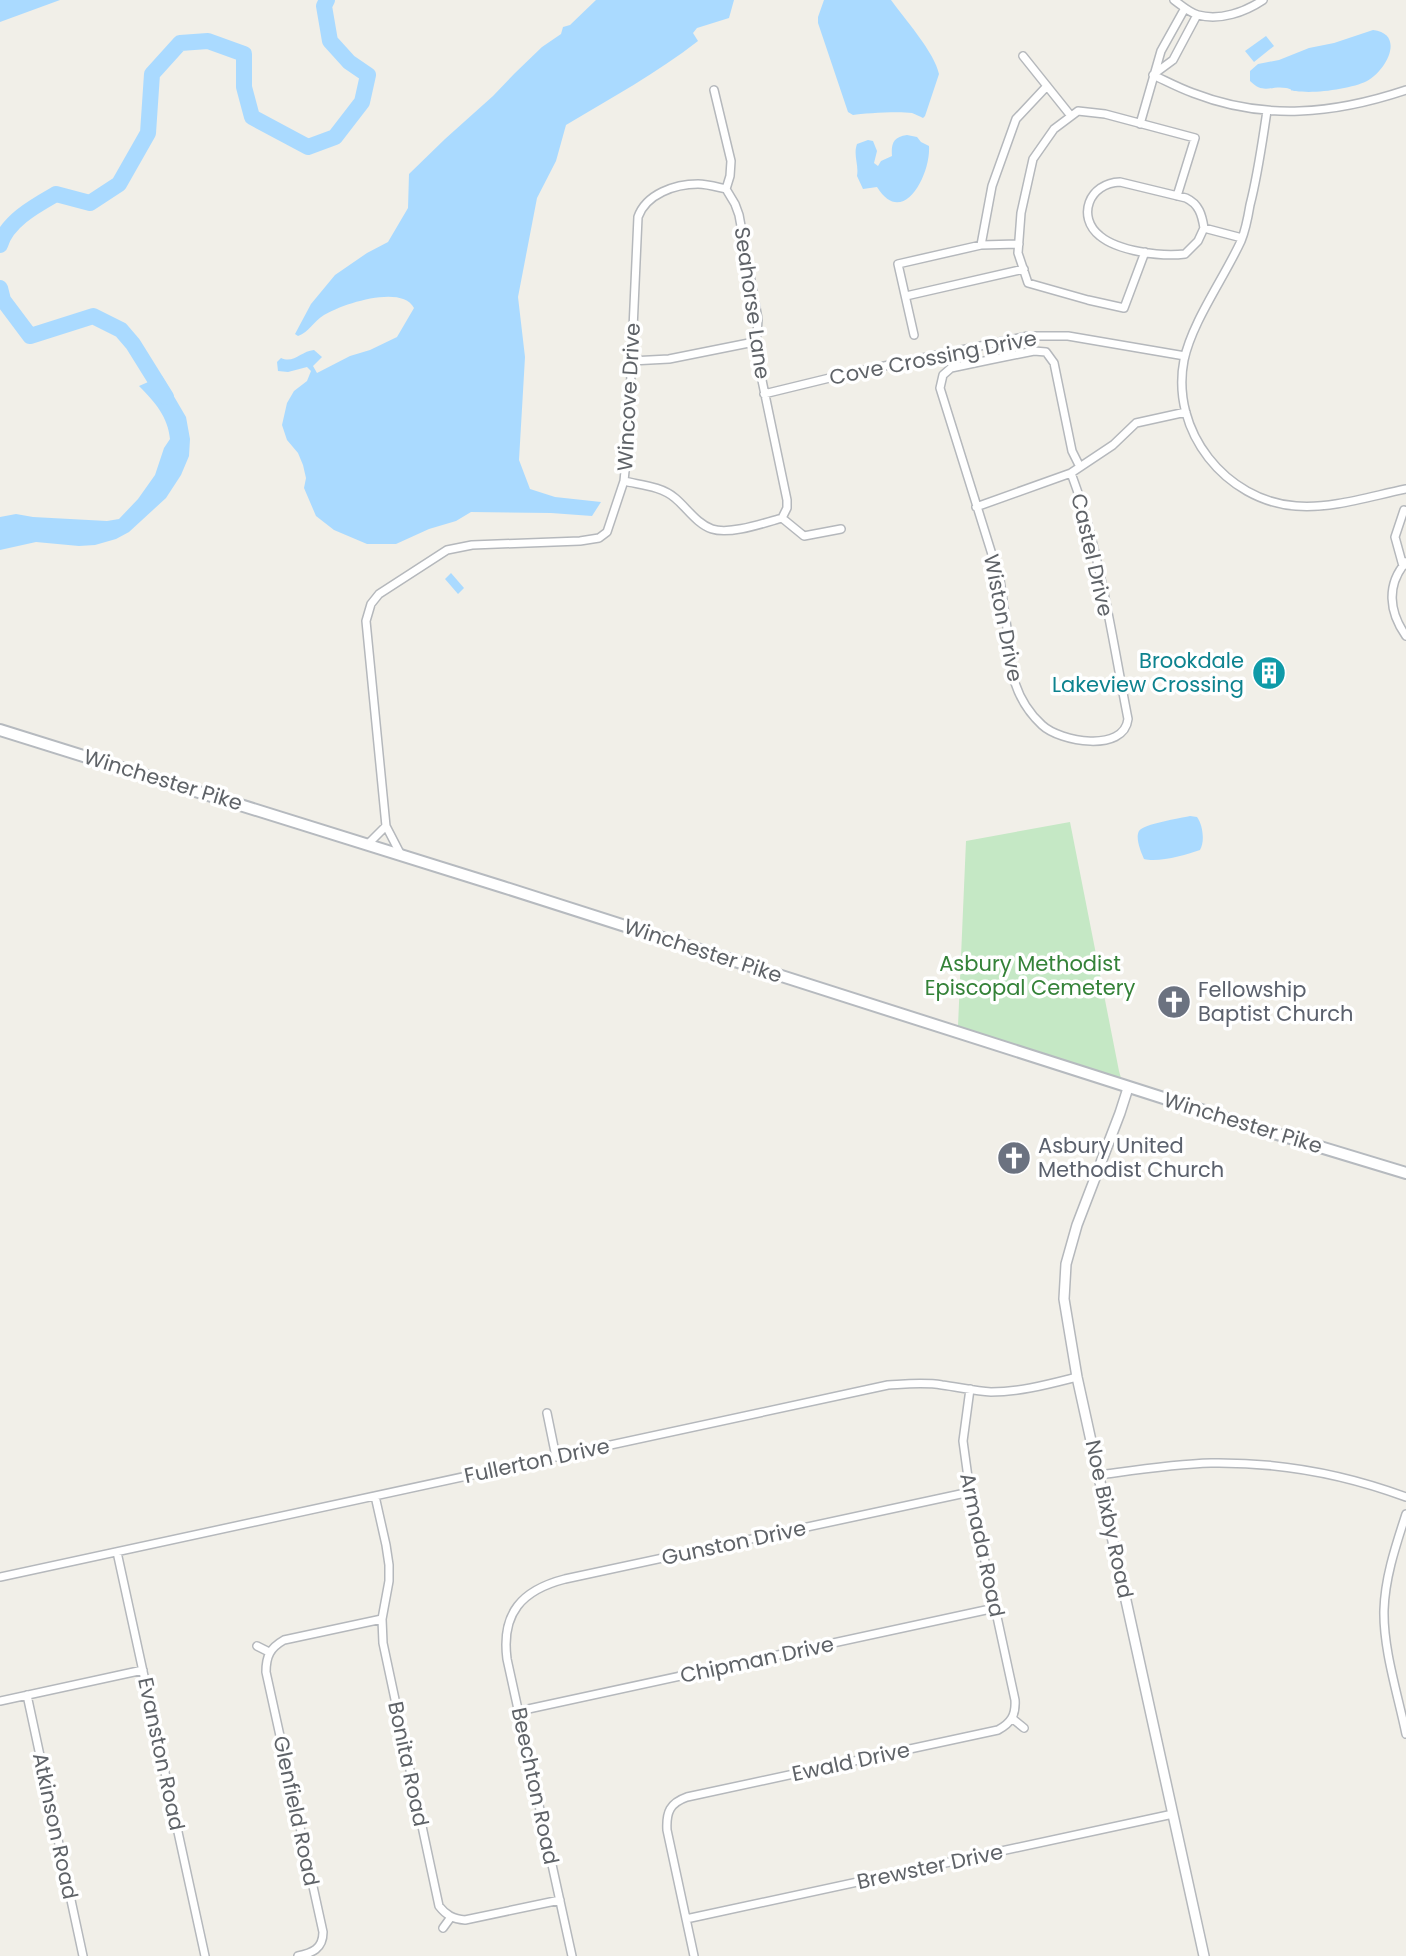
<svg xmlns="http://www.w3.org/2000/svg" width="1406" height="1956" font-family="Poppins,sans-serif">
<rect width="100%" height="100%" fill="#f1efe8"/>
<path fill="#c5e8c5" d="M1070,822L1119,1071L1121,1078L958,1026L966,841Z"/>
<path fill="#aadaff" d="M0,0H60L0,22Z
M596,0H734L729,18L697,28L693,33L698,41C657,73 611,98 566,125L556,161L537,198L518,297L525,357L519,460L530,489L555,497L601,502L592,516L551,513L471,512L456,521L429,529L396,544H367L334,530L316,516L304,488L306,478L303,465L298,453L287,440L282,425L287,403L294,391L307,381L311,371L307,367L288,372L278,371L277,362L281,358C294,364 301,351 314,350L322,357L313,366L317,373L350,356L370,350L397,337L414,308C402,284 342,304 324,315C314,321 309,332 298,336L295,334L311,304L335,275L367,253L388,242L408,208L409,174L445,139L493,96L515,73L542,47L561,34L563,27L570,25Z
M824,0H891C904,18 935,53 939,74L925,116L923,118C919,116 915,114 912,113C900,111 864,113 853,115L848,112L818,23V17Z
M1373,30C1406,34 1386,71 1367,81C1351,89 1314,94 1296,91C1286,90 1296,90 1286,88C1271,85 1264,95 1250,81V71L1258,64L1279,60L1309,48L1334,43Z
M1266,36L1274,46L1254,62L1245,51Z
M907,135L917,137L921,142L929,146C931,174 903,229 877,187L863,189L857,176C859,165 853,155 857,144L868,140L873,141L877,151L874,163L878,166L881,161L892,156C891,144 893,137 907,135Z
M162,376L186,417L190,439L189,456L181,475L166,498L129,532L116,539L95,545L79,546L36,542L0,550V517L16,514L33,517L107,521L119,519L138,499L155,475L164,448L170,439C168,417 155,402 139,386Z
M451,573L464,588L458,594L445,579Z
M1190,816L1197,817C1203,825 1205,842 1200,850C1186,855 1158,863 1144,859C1141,852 1135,838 1139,831C1143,824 1181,818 1190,816Z"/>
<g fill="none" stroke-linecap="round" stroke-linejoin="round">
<path stroke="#aadaff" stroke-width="16" d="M0,245C7,221 35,206 56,194L90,203L119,184L148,133L152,74L180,43L208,41L244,54V87L252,117L308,147L335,137L362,102L368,75L349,62L330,41L324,6L327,0
M0,288L3,300L30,336L93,316L121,330L133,344L166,397"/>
<g stroke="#b5b8bc" stroke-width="10">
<path id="minor" d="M1174,0C1182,6 1190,13 1198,15C1220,21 1245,12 1263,0
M1023,56L1071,116
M1154,74L1173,60L1197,15
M1153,75C1166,81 1179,88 1193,93C1265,121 1334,114 1406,90
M714,90L731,161L730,176L726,189
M1267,111C1262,143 1258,174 1250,205C1248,217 1246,229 1241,241C1224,278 1192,322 1184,360C1170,431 1226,501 1296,506C1332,509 1371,496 1406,489
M1140,124L1161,51L1185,8
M726,189L735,204L739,215L758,319L757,335L754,342L787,500V508L782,518
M1204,228L1198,241L1185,254C1161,257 1118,251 1100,236C1076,217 1089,183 1120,182L1186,198C1199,204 1202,215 1204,228L1242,238
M981,245L992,186L1016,119L1047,86
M1145,252L1124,308L1088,300L1028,283L1018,253L1021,213L1033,159L1054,129L1078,111L1105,114L1195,138L1177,196
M906,296L1024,269
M914,335L898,264L981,245L1019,244
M631,361L669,359L754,342
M764,394L846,374L1028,336H1068L1185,356
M1071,473C1100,550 1112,638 1128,719C1124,753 1060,742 1042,725C1030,714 1020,698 1015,683L1000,580L940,388L943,375L951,368L989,360L1034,351L1046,352L1054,363L1072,451L1080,467
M624,481C640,485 661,486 675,498C687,508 697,524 712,529C730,535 764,523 782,518
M976,507L1071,473L1113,445L1136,423L1186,412
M782,518L804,536L841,529
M1406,562C1386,585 1389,612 1406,636
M1403,566L1395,537L1404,510
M368,844L386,826
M401,855L386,826L366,621L371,604L379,594L447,550L472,545L580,541L599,538L607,532L624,481L628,441L638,217C646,194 675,184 698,184C707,184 717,187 726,189
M547,1413L556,1457
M1099,1475C1136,1470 1174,1464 1211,1463C1278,1462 1344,1474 1406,1497
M375,1496L386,1545L389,1565V1581L382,1619L383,1643L439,1906C446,1915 453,1919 465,1920L560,1900
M1406,1514C1396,1545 1385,1577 1384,1610C1383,1649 1398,1695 1406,1734
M117,1552L205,1956
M0,1577L888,1385C906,1384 924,1382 942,1385C958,1387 975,1391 991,1392C1020,1392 1049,1384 1077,1377
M257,1646L269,1652
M27,1695L83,1956
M0,1701L143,1670
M519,1711L995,1608
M1013,1719L1024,1728
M686,1919L1173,1814
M443,1928L451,1917
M298,1956C312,1953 323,1949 323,1932L266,1672C266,1656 270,1648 284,1640L382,1619
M572,1956L507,1659C501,1613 522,1590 565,1579L970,1492
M694,1956L667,1830C666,1812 670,1803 687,1797L998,1730C1011,1723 1016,1715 1015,1700L970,1492L963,1441L970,1389"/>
</g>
<g stroke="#b5b8bc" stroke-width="12">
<path id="tertiary" d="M1128,1088L1120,1113L1077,1225L1066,1264L1064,1299L1077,1377L1204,1956
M1223,1117L1254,1127"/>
</g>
<g stroke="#b6babf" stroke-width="14">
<path id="secondary" d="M0,730L503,887L1223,1117
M1254,1127L1406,1173"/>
</g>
<use href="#minor" stroke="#fff" stroke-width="7"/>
<use href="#tertiary" stroke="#fff" stroke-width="9"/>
<use href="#secondary" stroke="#fff" stroke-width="10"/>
</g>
<defs>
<g id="building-disc" transform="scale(1.75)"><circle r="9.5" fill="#0f9aa8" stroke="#fff"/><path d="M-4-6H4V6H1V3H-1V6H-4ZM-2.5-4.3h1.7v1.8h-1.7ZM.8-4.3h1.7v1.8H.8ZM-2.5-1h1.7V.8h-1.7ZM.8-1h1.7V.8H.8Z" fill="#fff"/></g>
<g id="church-disc" transform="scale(1.75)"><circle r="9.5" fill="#6b7280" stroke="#fff"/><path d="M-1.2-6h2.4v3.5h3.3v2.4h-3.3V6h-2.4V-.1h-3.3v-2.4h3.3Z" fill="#fff"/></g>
</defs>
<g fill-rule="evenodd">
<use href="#building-disc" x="1269" y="673"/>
<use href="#church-disc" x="1174" y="1002"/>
<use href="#church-disc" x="1014" y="1158"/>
</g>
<g text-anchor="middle" stroke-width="7" stroke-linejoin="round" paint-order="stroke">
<g font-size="21" fill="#5f6368" stroke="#fff">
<text transform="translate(752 303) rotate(82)" y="7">Seahorse Lane</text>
<text transform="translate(933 358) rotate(-11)" y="7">Cove Crossing Drive</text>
<text transform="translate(629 397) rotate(-87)" y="7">Wincove Drive</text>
<text transform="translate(1092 555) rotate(77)" y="7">Castel Drive</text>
<text transform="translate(1003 618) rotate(79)" y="7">Wiston Drive</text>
<text transform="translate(163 780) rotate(17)" y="7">Winchester Pike</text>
<text transform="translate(703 951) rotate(18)" y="7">Winchester Pike</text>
<text transform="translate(1243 1123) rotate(17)" y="7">Winchester Pike</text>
<text transform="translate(537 1461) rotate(-12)" y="7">Fullerton Drive</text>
<text transform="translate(1109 1519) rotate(78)" y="7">Noe Bixby Road</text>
<text transform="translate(734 1543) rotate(-12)" y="7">Gunston Drive</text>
<text transform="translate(982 1545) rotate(78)" y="7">Armada Road</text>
<text transform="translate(757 1660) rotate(-12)" y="7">Chipman Drive</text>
<text transform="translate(161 1754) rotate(78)" y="7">Evanston Road</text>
<text transform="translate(851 1762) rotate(-12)" y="7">Ewald Drive</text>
<text transform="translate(408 1764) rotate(78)" y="7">Bonita Road</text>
<text transform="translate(535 1786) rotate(78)" y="7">Beechton Road</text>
<text transform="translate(296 1811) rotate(78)" y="7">Glenfield Road</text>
<text transform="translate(55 1826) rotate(78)" y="7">Atkinson Road</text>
<text transform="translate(930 1867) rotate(-12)" y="7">Brewster Drive</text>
</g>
<g font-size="21" fill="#0d838f" stroke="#fff" text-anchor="end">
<text x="1244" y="668">Brookdale<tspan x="1244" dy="24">Lakeview Crossing</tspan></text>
</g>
<g font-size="21" fill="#348238" stroke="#fff">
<text x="1030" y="971">Asbury Methodist<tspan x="1030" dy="24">Episcopal Cemetery</tspan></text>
</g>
<g font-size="21" fill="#5b616d" stroke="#fff" text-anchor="start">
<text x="1198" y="997">Fellowship<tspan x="1198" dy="24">Baptist Church</tspan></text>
<text x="1038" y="1153">Asbury United<tspan x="1038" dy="24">Methodist Church</tspan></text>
</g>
</g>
</svg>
